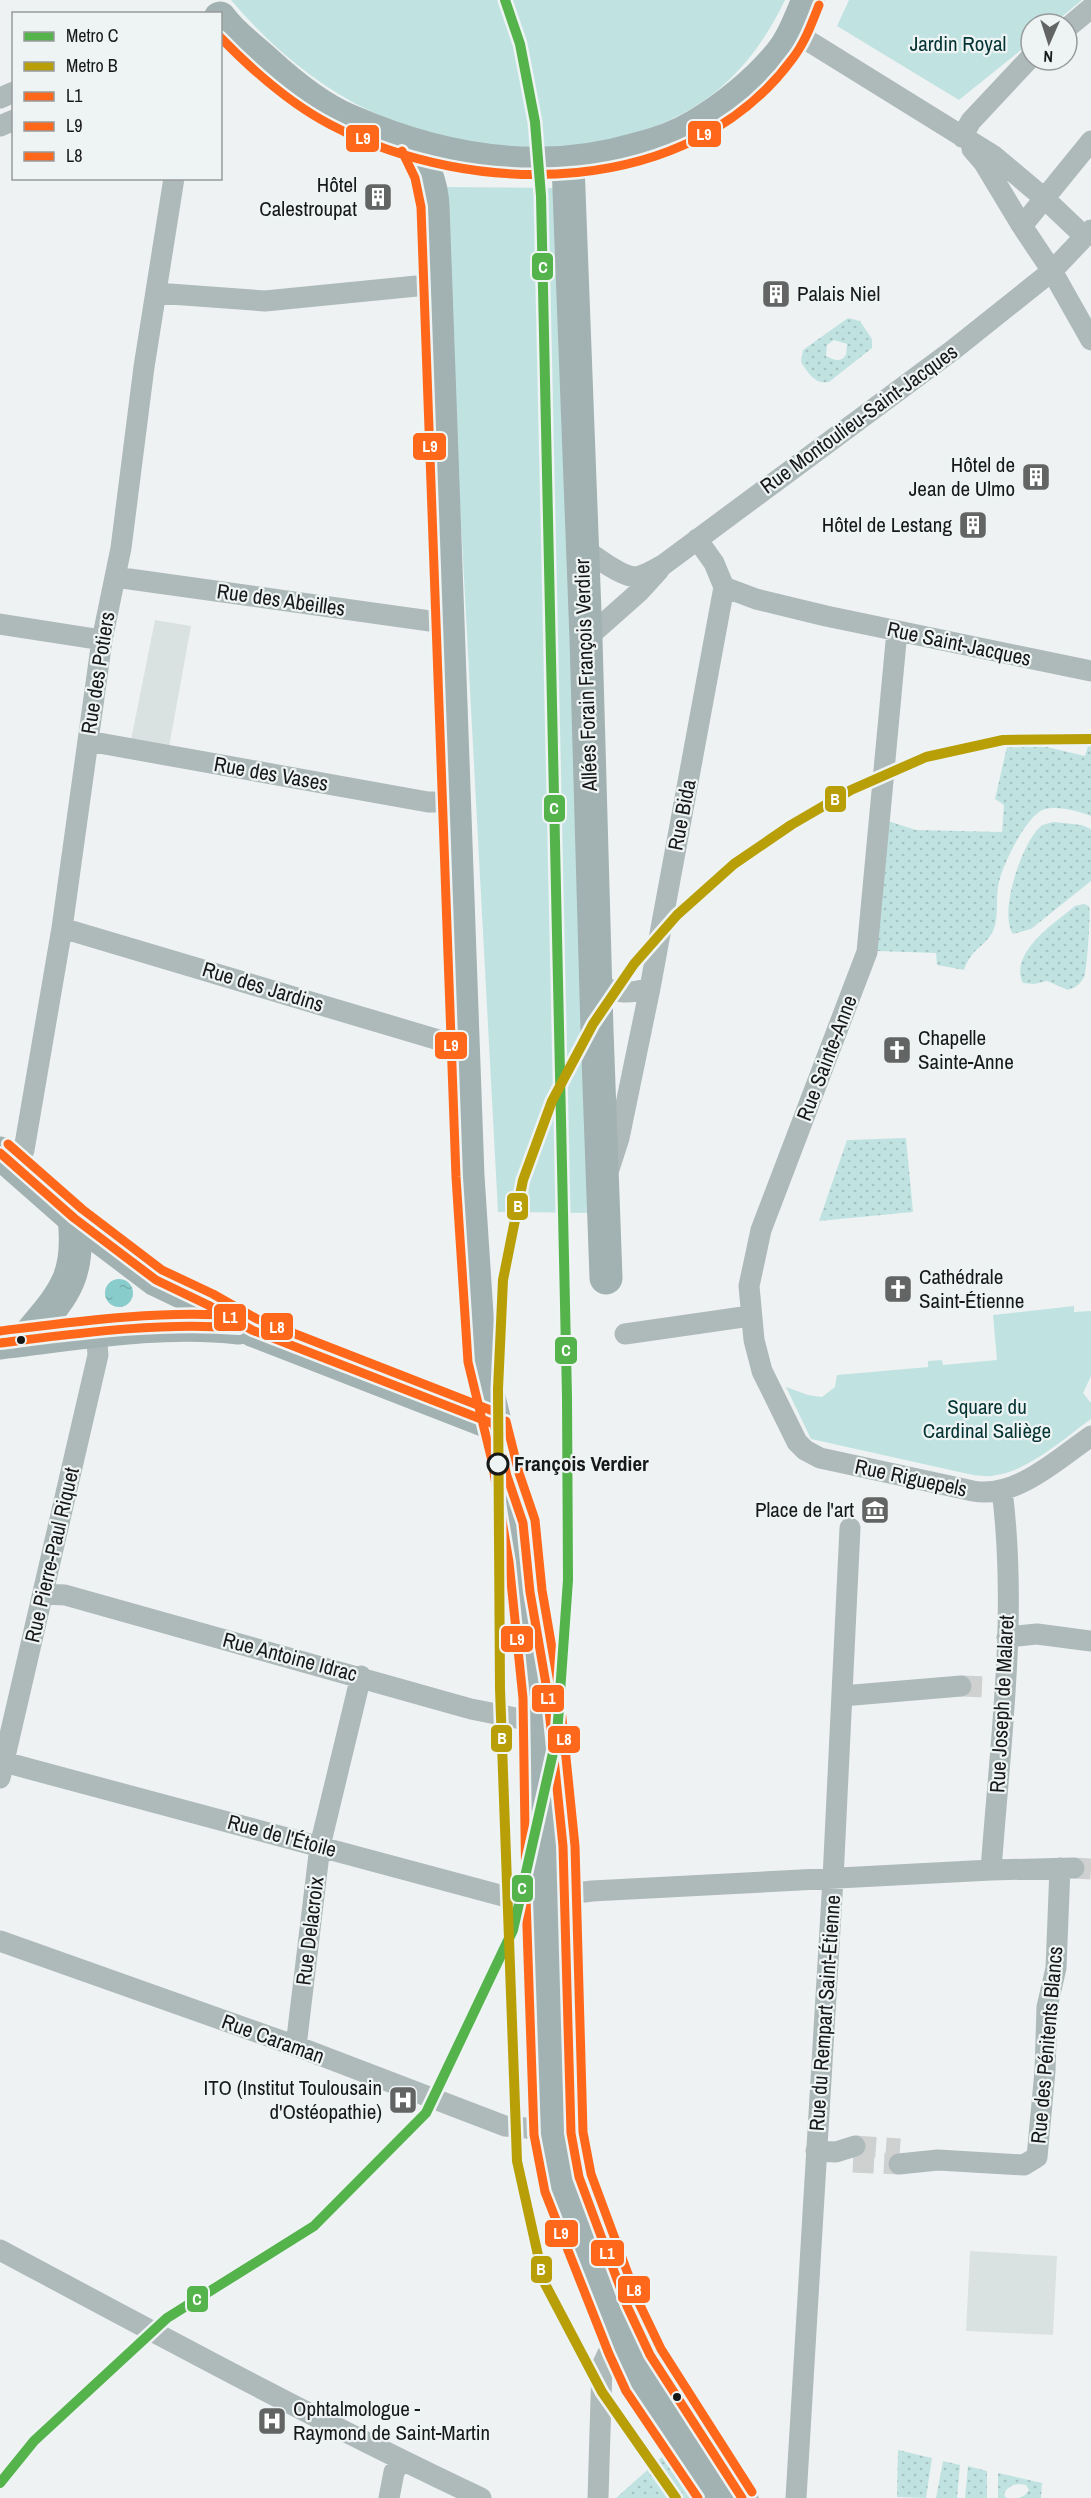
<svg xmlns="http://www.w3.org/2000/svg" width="1091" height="2498" font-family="'Archivo Narrow',sans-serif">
<defs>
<pattern id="grass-dots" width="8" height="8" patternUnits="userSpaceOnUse" patternTransform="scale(1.5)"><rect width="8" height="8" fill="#c0e3e2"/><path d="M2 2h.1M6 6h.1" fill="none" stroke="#a4c2c1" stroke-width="1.8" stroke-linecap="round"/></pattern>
<pattern id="water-ripples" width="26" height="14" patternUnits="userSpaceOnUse" patternTransform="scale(1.5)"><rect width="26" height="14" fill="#88cdcc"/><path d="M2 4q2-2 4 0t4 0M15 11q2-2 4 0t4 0" fill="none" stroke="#75afae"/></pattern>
</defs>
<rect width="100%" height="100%" fill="#eff2f2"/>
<path fill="#dae2e1" d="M155,620L191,626L169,747L131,740Z
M970,2251L1057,2256L1053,2335L966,2331Z"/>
<path fill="url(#grass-dots)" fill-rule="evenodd" d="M848,318L860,321L872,339V348L829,382C815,385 808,373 801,362L803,350ZM834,340L847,344L846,355C840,363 834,360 826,356L827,345Z
M1091,736V816C1078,811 1059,806 1045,809C1027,814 1003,864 999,882C995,897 1000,919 992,933C983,948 971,949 964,970L937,965L936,953L877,951L885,820L916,830L1002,832L1004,805L995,799L1009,738L1085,756Z
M1054,822L1082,825L1091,829V881L1031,929L1013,934C998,913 1022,843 1040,827C1043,824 1050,823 1054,822Z
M1084,904L1089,906C1091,911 1087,966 1085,974C1083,982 1076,988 1068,990L1047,981L1034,984L1023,983C1008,953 1056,922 1075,906Z
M906,1138L913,1212L819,1221L847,1140Z
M898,2450L932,2458L926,2498L897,2497Z
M662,2457L690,2498H616Z
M943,2461L960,2465L957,2498H936Z
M968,2466L987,2471V2498H965Z
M998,2473L1042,2483L1041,2498H1019L1025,2495L1029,2490L1026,2485C1017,2483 1008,2485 1004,2494L1006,2498H998Z"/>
<path fill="#c0e3e2" d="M231,0H785C770,31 753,57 728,81C664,142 565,154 480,146C470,145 460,141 450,138C423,130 397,123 372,112C317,86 270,46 231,0Z
M849,0H1082L1053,24H1031V42L959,100L837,26Z
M443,187L554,188L593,1213L498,1212Z
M1074,1306V1312L1091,1311V1376L1083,1393L1091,1403V1419C1065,1438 1029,1470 997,1475C989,1477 981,1476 973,1475L811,1439L786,1387L808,1395L822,1397L835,1387L837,1375L928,1367V1361L942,1360L943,1365L997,1360L993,1315Z"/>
<path fill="url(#water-ripples)" d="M105 1293a14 14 0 1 1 28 0a14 14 0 1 1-28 0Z"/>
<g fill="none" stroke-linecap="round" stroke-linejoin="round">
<path stroke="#cfd1d1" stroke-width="21" stroke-dasharray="21 10" stroke-linecap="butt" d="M961,1686L986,1687
M1074,1868L1091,1869
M855,2146L900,2149
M853,2162L899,2164"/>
<path stroke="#aebaba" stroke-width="21" d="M1067,28L1091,8
M794,32L994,156L1044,198L1085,237
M0,98L14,92
M0,126L14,120
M962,137L971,121L1031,57
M1091,141L1022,226L1052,271L1091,230
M972,149L984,163L1022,226
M156,293L265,301L437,284
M581,546C592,555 622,577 636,577C645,576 655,569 663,565L953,350L1052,271L1091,340
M115,577L430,621L448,622
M724,587L756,599L826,616L1091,671
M0,624L102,640
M897,631L867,952L761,1230L749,1286L754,1340L762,1371L797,1442L805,1450L820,1458L973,1491C1016,1499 1058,1459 1091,1436
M586,639L639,592L659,570
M88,741L428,802H455
M62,928L442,1041L464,1044
M597,984C616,994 630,994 650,988L724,587L714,563L697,539
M15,1165L24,1150L62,928L102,640L121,548L144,367L174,178
M609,1169L619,1138L650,988
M625,1334L750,1316
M43,1594L65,1595L471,1709L536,1722
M1007,1637L1037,1634L1091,1641
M842,1696L961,1686
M0,1761L507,1897L538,1898L592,1891L991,1870L1074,1868
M0,1778L98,1355L96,1332
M991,1870C1000,1744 1018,1616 1002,1490
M0,1941L296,2046L505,2126L546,2130
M296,2046L320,1846L361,1676
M816,2151L836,2152L855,2146
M899,2164L938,2160L1024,2165L1037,2157L1045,2071L1047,2007L1056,1968L1060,1868
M0,2250C159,2335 318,2421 481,2498
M389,2498L394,2472L402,2460
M598,2498L602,2366L615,2338
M796,2498L833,1879L850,1528"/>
<path stroke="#a2b1b1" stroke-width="33" d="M220,18C232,35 251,48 266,62C290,84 318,107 348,120C439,160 538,178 636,149C656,144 677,137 695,126C725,109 756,83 779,56C792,41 800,19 808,0
M413,145C423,164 432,183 433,206L468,1176L480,1360L504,1459L521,1560L535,1697L538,1898L546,2134L556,2188L620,2349L636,2384L712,2498
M568,164L586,639L597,1030L606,1278
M0,1153L74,1218L156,1280L208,1305L252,1330L494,1424
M25,1340C62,1295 81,1280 74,1218
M0,1343C79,1334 159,1319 239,1328
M555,1773L563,1846L571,2133L579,2177L627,2306L650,2355L742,2498"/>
<g stroke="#eef3f3" stroke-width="14">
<path id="bus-1" d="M0,1153L74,1218L156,1280L208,1305L252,1330L494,1424
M0,1343C80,1333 158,1322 239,1328
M494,1424L507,1476L523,1523L530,1592L547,1690L563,1846L571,2133L579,2177L627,2306L650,2355L742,2498"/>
</g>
<g stroke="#eef3f3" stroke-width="14">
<path id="bus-2" d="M220,37C252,70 290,104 331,125C474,200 690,199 793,58C805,42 812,23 819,5
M402,151L415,178L421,207L456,1177L468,1362L492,1461L509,1562L523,1698L526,1898L534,2135L545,2192L609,2354L626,2391L698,2498"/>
</g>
<g stroke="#eef3f3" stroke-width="14">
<path id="bus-3" d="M8,1144L82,1209L162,1270L213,1294L257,1319L498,1413
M0,1331C80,1321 159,1310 240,1316
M506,1421L519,1473L535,1520L542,1590L559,1689L575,1846L583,2132L591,2174L638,2301L661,2349L752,2492"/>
</g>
<use href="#bus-1" stroke="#ff671b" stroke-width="9"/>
<use href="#bus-2" stroke="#ff671b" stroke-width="9"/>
<use href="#bus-3" stroke="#ff671b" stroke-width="9"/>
<g stroke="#eef3f3" stroke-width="15">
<path id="metro-1" d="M0,2483L34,2441L167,2318L314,2226L426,2113L513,1930L557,1735L568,1580L567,1397L541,196L535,122L520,44L505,0"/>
</g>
<g stroke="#eef3f3" stroke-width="15">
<path id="metro-2" d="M676,2498L602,2392L544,2282L517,2161L500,1689L498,1389L503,1280L523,1180L552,1101L593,1024L634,964L677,915L734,864L791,825L851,790L926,757L1003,740L1091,739"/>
</g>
<use href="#metro-1" stroke="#54b34b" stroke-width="10"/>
<use href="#metro-2" stroke="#b99f07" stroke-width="10"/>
</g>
<defs>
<g id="building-square" transform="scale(1.5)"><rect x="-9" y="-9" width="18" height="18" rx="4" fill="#636464" stroke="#eef3f3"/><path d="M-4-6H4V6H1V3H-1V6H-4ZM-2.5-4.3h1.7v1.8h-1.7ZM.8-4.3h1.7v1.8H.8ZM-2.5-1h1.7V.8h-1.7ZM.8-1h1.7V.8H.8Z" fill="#fff"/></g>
<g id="church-square" transform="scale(1.5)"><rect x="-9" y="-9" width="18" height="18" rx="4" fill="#636464" stroke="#eef3f3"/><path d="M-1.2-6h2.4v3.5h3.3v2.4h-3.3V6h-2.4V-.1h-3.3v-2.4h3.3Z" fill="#fff"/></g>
<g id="museum-square" transform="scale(1.5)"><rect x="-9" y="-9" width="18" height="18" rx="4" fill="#636464" stroke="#eef3f3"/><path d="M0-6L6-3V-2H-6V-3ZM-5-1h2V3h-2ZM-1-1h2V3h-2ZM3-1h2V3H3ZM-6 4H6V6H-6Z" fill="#fff"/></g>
<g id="hospital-square" transform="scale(1.5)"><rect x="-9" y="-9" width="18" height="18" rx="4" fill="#636464" stroke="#eef3f3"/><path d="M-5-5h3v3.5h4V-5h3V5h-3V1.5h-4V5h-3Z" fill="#fff"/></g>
</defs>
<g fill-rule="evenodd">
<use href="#building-square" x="378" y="197"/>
<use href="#building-square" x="776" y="294"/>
<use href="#building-square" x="1036" y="477"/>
<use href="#building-square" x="973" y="525"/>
<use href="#church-square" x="897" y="1050"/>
<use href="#church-square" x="898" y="1289"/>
<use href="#museum-square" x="875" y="1510"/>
<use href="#hospital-square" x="403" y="2100"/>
<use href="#hospital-square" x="272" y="2421"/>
</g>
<g fill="#171818" stroke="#eef3f3" stroke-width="2">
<circle cx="21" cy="1340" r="5"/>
<circle cx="677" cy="2397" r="5"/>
</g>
<circle fill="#eef3f3" stroke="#171818" stroke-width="3" cx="498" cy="1464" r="10"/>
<g text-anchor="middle" stroke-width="4.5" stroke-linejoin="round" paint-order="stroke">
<g font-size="21" fill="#033433" stroke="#eef3f3">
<text x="958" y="51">Jardin Royal</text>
<text x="987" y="1414">Square du<tspan x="987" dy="24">Cardinal Saliège</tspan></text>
</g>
<g font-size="21" fill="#171818" stroke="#eef3f3" text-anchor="end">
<text x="357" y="192">Hôtel<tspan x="357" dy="24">Calestroupat</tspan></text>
<text x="797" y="301" text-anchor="start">Palais Niel</text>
<text x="1015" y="472">Hôtel de<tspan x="1015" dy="24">Jean de Ulmo</tspan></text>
<text x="952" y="532">Hôtel de Lestang</text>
<text x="918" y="1045" text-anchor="start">Chapelle<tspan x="918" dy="24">Sainte-Anne</tspan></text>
<text x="919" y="1284" text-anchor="start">Cathédrale<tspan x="919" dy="24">Saint-Étienne</tspan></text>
<text x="854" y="1517">Place de l'art</text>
<text x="382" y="2095">ITO (Institut Toulousain<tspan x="382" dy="24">d'Ostéopathie)</tspan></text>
<text x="293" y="2416" text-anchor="start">Ophtalmologue -<tspan x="293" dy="24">Raymond de Saint-Martin</tspan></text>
</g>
<g font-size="21" fill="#171818" stroke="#eef3f3">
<text transform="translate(859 419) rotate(-36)" y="7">Rue Montoulieu-Saint-Jacques</text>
<text transform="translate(281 600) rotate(8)" y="7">Rue des Abeilles</text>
<text transform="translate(959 644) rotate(12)" y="7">Rue Saint-Jacques</text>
<text transform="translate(98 673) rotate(-81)" y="7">Rue des Potiers</text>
<text transform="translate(586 675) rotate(-92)" y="7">Allées Forain François Verdier</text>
<text transform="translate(271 774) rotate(10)" y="7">Rue des Vases</text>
<text transform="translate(682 815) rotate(-79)" y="7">Rue Bida</text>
<text transform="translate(263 987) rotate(17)" y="7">Rue des Jardins</text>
<text transform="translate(827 1058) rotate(-69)" y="7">Rue Sainte-Anne</text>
<text transform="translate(911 1478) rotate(12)" y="7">Rue Riguepels</text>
<text transform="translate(52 1555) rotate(-77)" y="7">Rue Pierre-Paul Riquet</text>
<text transform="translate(290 1657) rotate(15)" y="7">Rue Antoine Idrac</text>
<text transform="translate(1002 1704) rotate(-87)" y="7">Rue Joseph de Malaret</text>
<text transform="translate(282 1836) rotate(15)" y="7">Rue de l'Étoile</text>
<text transform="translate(310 1931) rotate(-83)" y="7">Rue Delacroix</text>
<text transform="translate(825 2013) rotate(-86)" y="7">Rue du Rempart Saint-Étienne</text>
<text transform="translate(273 2039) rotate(20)" y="7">Rue Caraman</text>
<text transform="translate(1047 2045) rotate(-85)" y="7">Rue des Pénitents Blancs</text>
</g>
<g font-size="21" font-weight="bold" fill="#171818" stroke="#eef3f3" text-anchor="start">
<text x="514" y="1471">François Verdier</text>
</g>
</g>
<g stroke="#eef3f3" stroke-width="2">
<rect x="687" y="120" width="35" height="28" rx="6" fill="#ff671b"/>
<rect x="345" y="124" width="35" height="29" rx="6" fill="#ff671b"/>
<rect x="531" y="252" width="23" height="29" rx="6" fill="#54b34b"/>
<rect x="412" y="432" width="35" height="29" rx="6" fill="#ff671b"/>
<rect x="824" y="785" width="23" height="28" rx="6" fill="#b99f07"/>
<rect x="543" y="794" width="23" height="29" rx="6" fill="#54b34b"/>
<rect x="434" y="1031" width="34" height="29" rx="6" fill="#ff671b"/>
<rect x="506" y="1192" width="23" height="29" rx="6" fill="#b99f07"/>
<rect x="213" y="1303" width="34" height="29" rx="6" fill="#ff671b"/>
<rect x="260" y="1312" width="34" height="29" rx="6" fill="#ff671b"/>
<rect x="554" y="1336" width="24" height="29" rx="6" fill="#54b34b"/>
<rect x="500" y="1625" width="34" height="28" rx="6" fill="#ff671b"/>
<rect x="531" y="1684" width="34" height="29" rx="6" fill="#ff671b"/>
<rect x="490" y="1724" width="23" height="29" rx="6" fill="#b99f07"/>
<rect x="547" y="1725" width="34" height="29" rx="6" fill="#ff671b"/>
<rect x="511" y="1874" width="23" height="29" rx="6" fill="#54b34b"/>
<rect x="544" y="2219" width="35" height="29" rx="6" fill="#ff671b"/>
<rect x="590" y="2239" width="35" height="28" rx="6" fill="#ff671b"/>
<rect x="530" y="2255" width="23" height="29" rx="6" fill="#b99f07"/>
<rect x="617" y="2275" width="34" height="29" rx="6" fill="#ff671b"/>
<rect x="186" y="2285" width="23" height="28" rx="6" fill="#54b34b"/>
</g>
<g font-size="16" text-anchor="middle" font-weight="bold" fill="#fff">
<text x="704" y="140">L9</text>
<text x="363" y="144">L9</text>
<text x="543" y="273">C</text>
<text x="430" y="452">L9</text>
<text x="835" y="805">B</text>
<text x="554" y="814">C</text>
<text x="451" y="1051">L9</text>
<text x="518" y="1212">B</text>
<text x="230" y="1323">L1</text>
<text x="277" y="1333">L8</text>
<text x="566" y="1356">C</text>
<text x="517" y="1645">L9</text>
<text x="548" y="1704">L1</text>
<text x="502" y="1744">B</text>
<text x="564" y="1745">L8</text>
<text x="522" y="1894">C</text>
<text x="561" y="2239">L9</text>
<text x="607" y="2259">L1</text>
<text x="541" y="2275">B</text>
<text x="634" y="2296">L8</text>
<text x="197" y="2305">C</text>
</g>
<rect x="12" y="12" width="210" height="168" fill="#eef3f3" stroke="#989b9b" stroke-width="1.5"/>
<rect x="24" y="32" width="30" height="9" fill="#54b34b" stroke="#989b9b" stroke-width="1.5"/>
<text x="66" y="42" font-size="18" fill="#171818">Metro C</text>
<rect x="24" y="62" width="30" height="9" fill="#b99f07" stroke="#989b9b" stroke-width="1.5"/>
<text x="66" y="72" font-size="18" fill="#171818">Metro B</text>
<rect x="24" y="92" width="30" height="9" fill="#ff671b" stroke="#989b9b" stroke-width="1.5"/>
<text x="66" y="102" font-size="18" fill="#171818">L1</text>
<rect x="24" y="122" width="30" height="9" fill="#ff671b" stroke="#989b9b" stroke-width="1.5"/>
<text x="66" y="132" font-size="18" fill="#171818">L9</text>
<rect x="24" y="152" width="30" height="9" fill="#ff671b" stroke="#989b9b" stroke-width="1.5"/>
<text x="66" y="162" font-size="18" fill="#171818">L8</text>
<g transform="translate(1049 42) rotate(183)"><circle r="28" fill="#eef3f3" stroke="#989b9b" stroke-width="1.5"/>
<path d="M0-4.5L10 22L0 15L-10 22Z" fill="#636464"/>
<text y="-9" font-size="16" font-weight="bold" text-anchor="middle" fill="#171818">N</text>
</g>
</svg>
